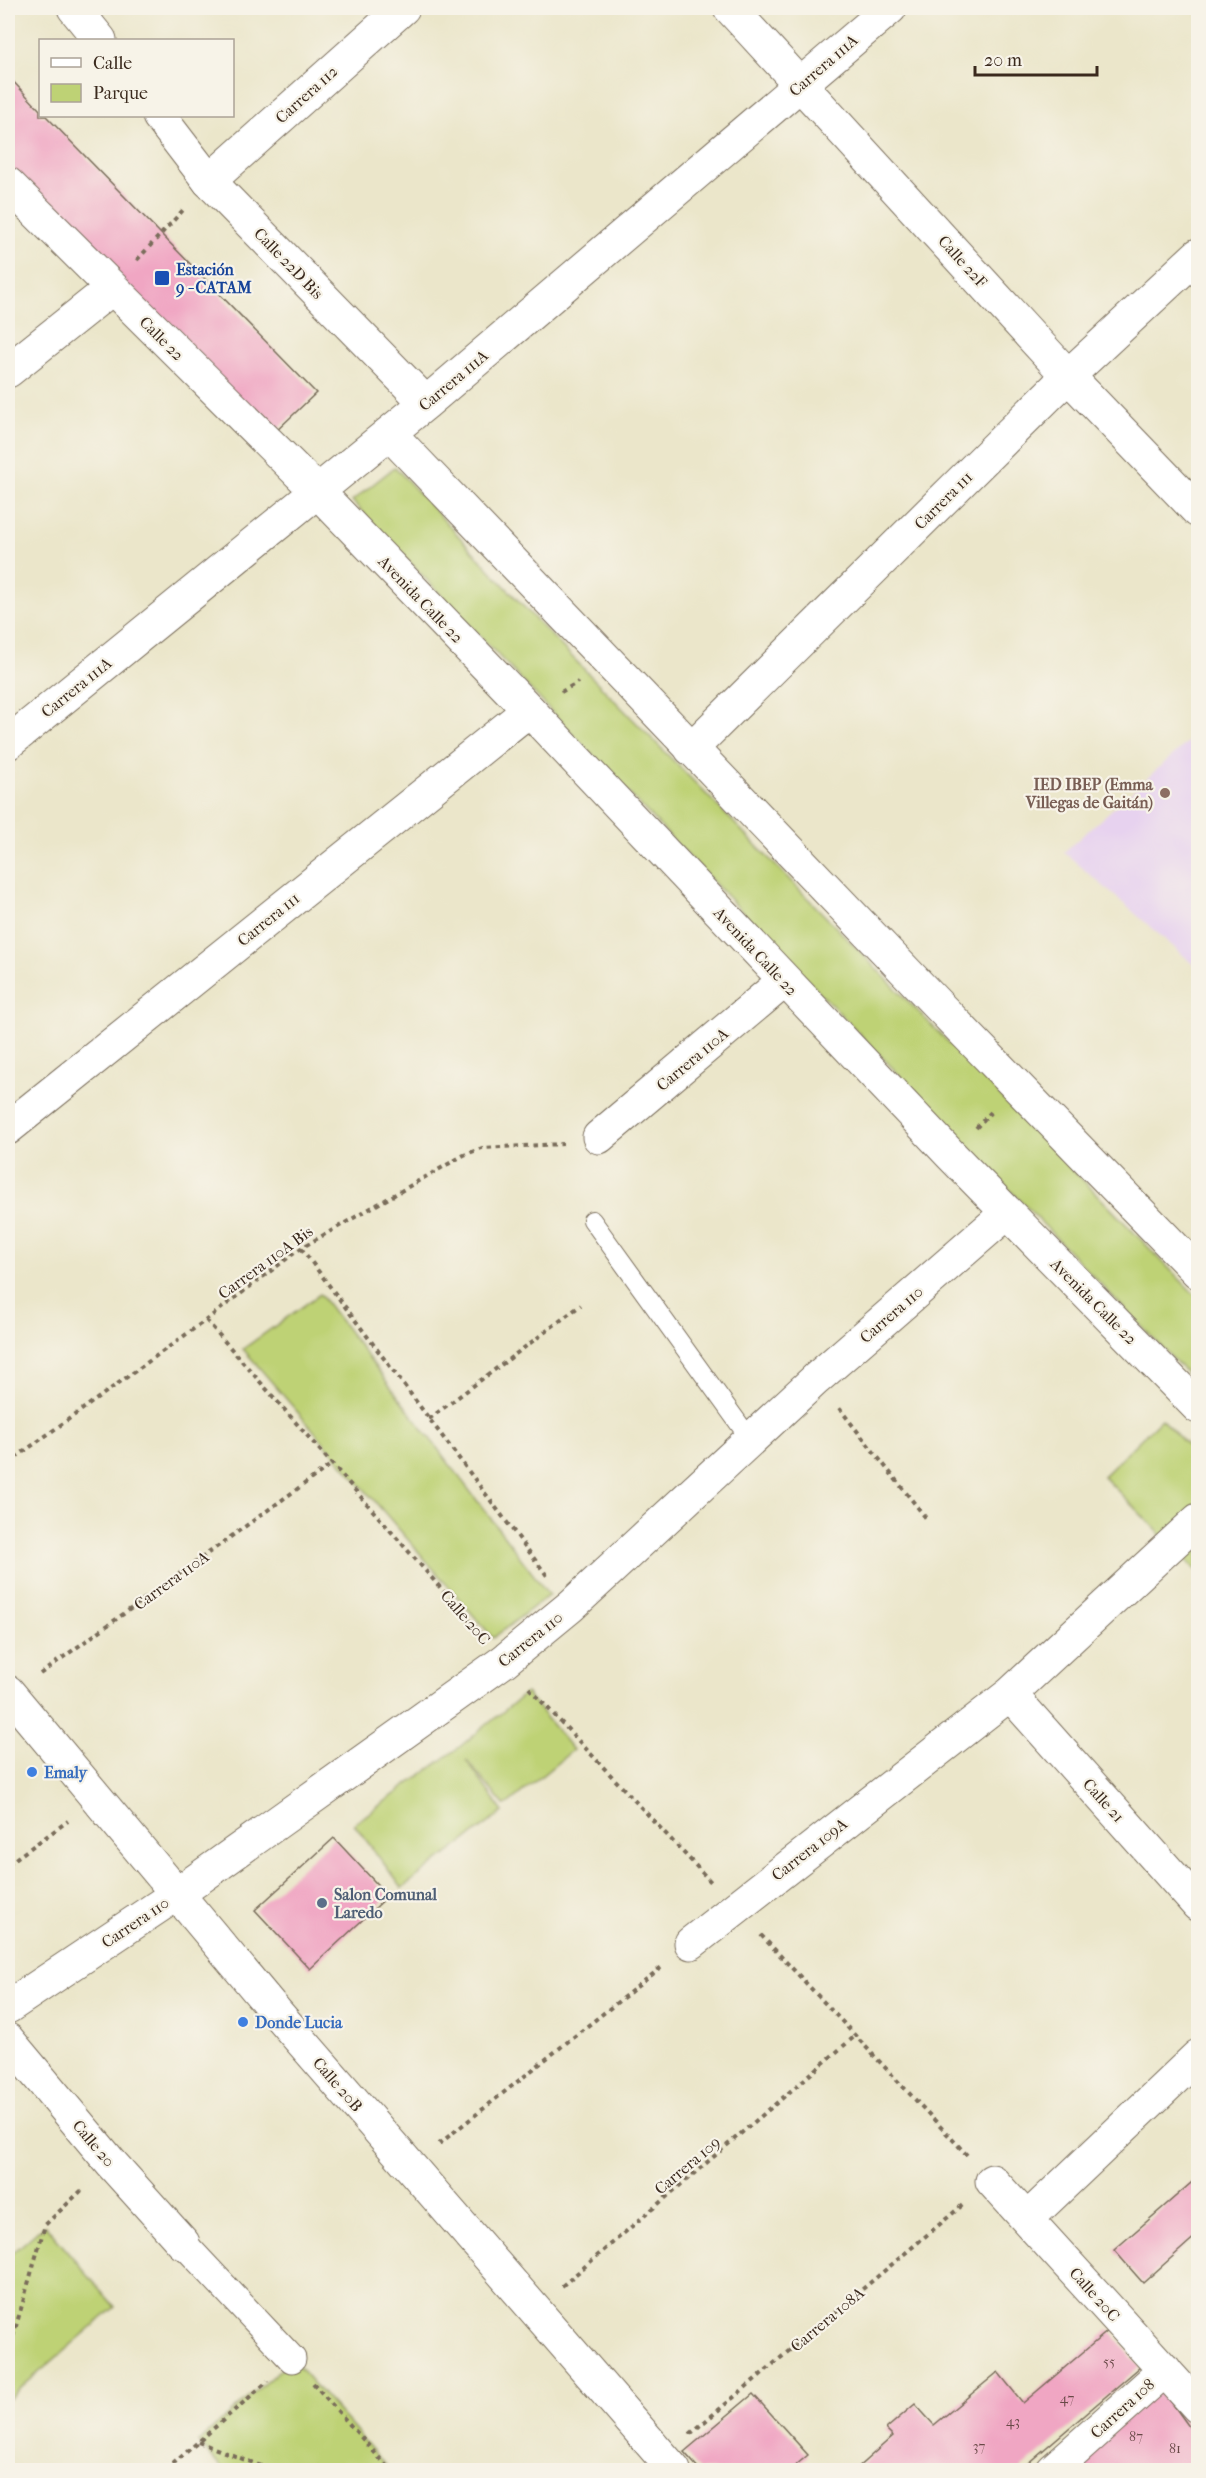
<svg xmlns="http://www.w3.org/2000/svg" width="1206" height="2478" font-family="'IM FELL French Canon',serif">
<rect width="100%" height="100%" fill="#f7f3e8"/>
<filter id="ink" filterUnits="userSpaceOnUse"><feTurbulence type="fractalNoise" baseFrequency=".0167" numOctaves="2"/><feDisplacementMap in="SourceGraphic" scale="12" xChannelSelector="R" yChannelSelector="G"/><feConvolveMatrix kernelMatrix="1 2 1 2 8 2 1 2 1" color-interpolation-filters="sRGB"/></filter>
<filter id="wash" filterUnits="userSpaceOnUse"><feTurbulence type="fractalNoise" baseFrequency=".008" numOctaves="4" result="noise"/><feDisplacementMap in="SourceGraphic" scale="24" xChannelSelector="R" yChannelSelector="G"/><feGaussianBlur stdDeviation="1.35" result="paint"/><feColorMatrix in="noise" values="0 0 0 0 0 0 0 0 0 0 0 0 0 0 0 0 0 1.4 0 .05"/><feComposite in="paint" operator="in"/></filter>
<g filter="url(#wash)">
<rect width="100%" height="100%" fill="#ebe6ca"/>
<path fill="#e7d2ef" d="M1198,733V968L1064,852Z"/>
<path fill="#bed275" stroke="#7c7e4a" stroke-width="1.5" d="M395,467L538,622L1198,1298V1385L694,862L352,501Z
M320,1294L549,1595L493,1638L243,1349Z
M1161,1419L1198,1456V1572L1103,1476Z
M526,1693L573,1750L505,1806L466,1760L503,1812L402,1888L354,1824L457,1749Z
M45,2225L115,2307L8,2399V2257Z
M292,2359L390,2470H223L198,2442Z"/>
<g id="blocks">
<path fill="#f0a6c3" d="M8,76L40,110V116H46L316,393L272,435L8,164Z
M334,1838L388,1896L310,1969L255,1910Z
M1198,2177V2234L1143,2283L1114,2250Z
M1109,2330L1140,2367L1020,2470H855L893,2436L886,2429L915,2404L934,2425L998,2372L1023,2403Z
M1161,2388L1198,2439V2470H1070Z
M753,2394L808,2455L790,2470H700L684,2452Z"/>
</g>
</g>
<g filter="url(#ink)">
<use href="#blocks" fill-opacity="0" stroke="#796c5a" stroke-width="1.5"/>
<g fill="none" stroke-linecap="round" stroke-linejoin="round">
<g stroke="#796c5a" stroke-width="20">
<path id="service" d="M592,1220L750,1439"/>
</g>
<g stroke="#796c5a" stroke-width="29">
<path id="pedestrian" d="M183,2243L292,2359"/>
</g>
<g stroke="#796c5a" stroke-width="35">
<path id="minor" d="M730,8L1068,376L1198,511
M209,181L403,8
M8,184L317,491
M8,371L112,288
M691,749L1068,376L1198,255
M8,1128L529,710
M599,1137L784,981
M8,1692L276,2012L674,2470
M1010,1694L1198,1905
M691,1943L1010,1694L1198,1520
M8,2007L177,1894L504,1661L571,1606L816,1379L1007,1213
M8,2040L111,2163L183,2243
M992,2181L1198,2407
M1027,2219L1198,2056
M1053,2470L1165,2370"/>
</g>
<g stroke="#796c5a" stroke-width="35">
<path id="tertiary" d="M74,8L100,40
M159,116L209,181L426,403
M389,433L936,1003L1198,1272
M317,491L529,710L950,1154L1198,1407
M8,743L426,403L890,8"/>
</g>
<path stroke="#796c5a" stroke-width="4" stroke-dasharray="4.5 4.5" stroke-linecap="butt" d="M137,260L185,208
M561,692L578,682
M976,1128L991,1112
M301,1248L548,1577
M206,1320L480,1633
M839,1408L926,1518
M429,1419L581,1305
M8,1463L206,1320L301,1248L464,1155L482,1148L563,1144
M40,1674L332,1464
M529,1688L711,1882
M8,1864L68,1821
M761,1935L967,2155
M439,2144L663,1966
M562,2286L854,2037
M8,2354L45,2225L84,2188
M313,2383L390,2470
M690,2434L965,2203
M198,2442L272,2470
M166,2470L268,2381"/>
<use href="#service" stroke="#fff" stroke-width="18"/>
<use href="#pedestrian" stroke="#fff" stroke-width="27"/>
<use href="#minor" stroke="#fff" stroke-width="33"/>
<use href="#tertiary" stroke="#fff" stroke-width="33"/>
</g>
</g>
<rect fill="#1a4fb4" stroke="#f7f3e8" stroke-width="2" x="154" y="270" width="16" height="16" rx="3"/>
<circle fill="#8d6e63" stroke="#f7f3e8" stroke-width="2" cx="1165" cy="793" r="6"/>
<g fill="#3f7fe0" stroke="#f7f3e8" stroke-width="2">
<circle cx="32" cy="1772" r="6"/>
<circle cx="243" cy="2022" r="6"/>
</g>
<circle fill="#5c6f8a" stroke="#f7f3e8" stroke-width="2" cx="322" cy="1903" r="6"/>
<g text-anchor="middle" stroke-width="4.5" stroke-linejoin="round" paint-order="stroke">
<g font-size="14" fill="#684947">
<text x="1109" y="2366">55</text>
<text x="1067" y="2403">47</text>
<text x="1013" y="2426">43</text>
<text x="1136" y="2441">87</text>
<text x="979" y="2451">37</text>
<text x="1175" y="2453">81</text>
</g>
<g font-size="16" fill="#3b2a1e" stroke="#f7f3e8">
<text transform="translate(823 65) rotate(-41)" y="6">Carrera 111A</text>
<text transform="translate(306 94) rotate(-42)" y="6">Carrera 112</text>
<text transform="translate(963 261) rotate(48)" y="6">Calle 22F</text>
<text transform="translate(289 263) rotate(46)" y="6">Calle 22D Bis</text>
<text transform="translate(162 338) rotate(45)" y="6">Calle 22</text>
<text transform="translate(453 380) rotate(-40)" y="6">Carrera 111A</text>
<text transform="translate(943 500) rotate(-45)" y="6">Carrera 111</text>
<text transform="translate(421 599) rotate(46)" y="6">Avenida Calle 22</text>
<text transform="translate(76 687) rotate(-39)" y="6">Carrera 111A</text>
<text transform="translate(268 919) rotate(-39)" y="6">Carrera 111</text>
<text transform="translate(756 951) rotate(47)" y="6">Avenida Calle 22</text>
<text transform="translate(692 1059) rotate(-40)" y="6">Carrera 110A</text>
<text transform="translate(265 1262) rotate(-36)" y="6">Carrera 110A Bis</text>
<text transform="translate(1094 1301) rotate(45)" y="6">Avenida Calle 22</text>
<text transform="translate(891 1314) rotate(-41)" y="6">Carrera 110</text>
<text transform="translate(171 1580) rotate(-36)" y="6">Carrera 110A</text>
<text transform="translate(466 1617) rotate(49)" y="6">Calle 20C</text>
<text transform="translate(530 1639) rotate(-39)" y="6">Carrera 110</text>
<text transform="translate(1104 1800) rotate(48)" y="6">Calle 21</text>
<text transform="translate(809 1849) rotate(-38)" y="6">Carrera 109A</text>
<text transform="translate(135 1922) rotate(-34)" y="6">Carrera 110</text>
<text transform="translate(338 2084) rotate(49)" y="6">Calle 20B</text>
<text transform="translate(94 2143) rotate(50)" y="6">Calle 20</text>
<text transform="translate(687 2165) rotate(-40)" y="6">Carrera 109</text>
<text transform="translate(1095 2294) rotate(48)" y="6">Calle 20C</text>
<text transform="translate(827 2319) rotate(-40)" y="6">Carrera 108A</text>
<text transform="translate(1122 2408) rotate(-42)" y="6">Carrera 108</text>
</g>
<g font-size="16" font-weight="bold" fill="#164399" stroke="#f7f3e8" text-anchor="start">
<text x="176" y="275">Estación<tspan x="176" dy="18">9 - CATAM</tspan></text>
</g>
<g font-size="16" font-weight="bold" fill="#785e54" stroke="#f7f3e8" text-anchor="end">
<text x="1153" y="790">IED IBEP (Emma<tspan x="1153" dy="18">Villegas de Gaitán)</tspan></text>
</g>
<g font-size="16" font-weight="bold" fill="#366cbe" stroke="#f7f3e8" text-anchor="start">
<text x="44" y="1778">Emaly</text>
<text x="255" y="2028">Donde Lucia</text>
</g>
<g font-size="16" font-weight="bold" fill="#4e5e75" stroke="#f7f3e8" text-anchor="start">
<text x="334" y="1900">Salon Comunal<tspan x="334" dy="18">Laredo</tspan></text>
</g>
</g>
<rect width="1206" height="2478" fill="none" stroke="#f7f3e8" stroke-width="30"/>
<rect x="39" y="39" width="195" height="78" fill="#f7f3e8" stroke="#aca397" stroke-width="1.5"/>
<rect x="51" y="58" width="30" height="9" fill="#ffffff" stroke="#aca397" stroke-width="1.5"/>
<text x="93" y="69" font-size="18" fill="#3b2a1e">Calle</text>
<rect x="51" y="84" width="30" height="18" fill="#bed275" stroke="#aca397" stroke-width="1.5"/>
<text x="93" y="99" font-size="18" fill="#3b2a1e">Parque</text>
<path d="M975 66v9h122v-9" fill="none" stroke="#3b2a1e" stroke-width="3"/>
<text x="984" y="66" font-size="18" fill="#3b2a1e" stroke="#f7f3e8" stroke-width="4.5" paint-order="stroke">20 m</text>
</svg>
